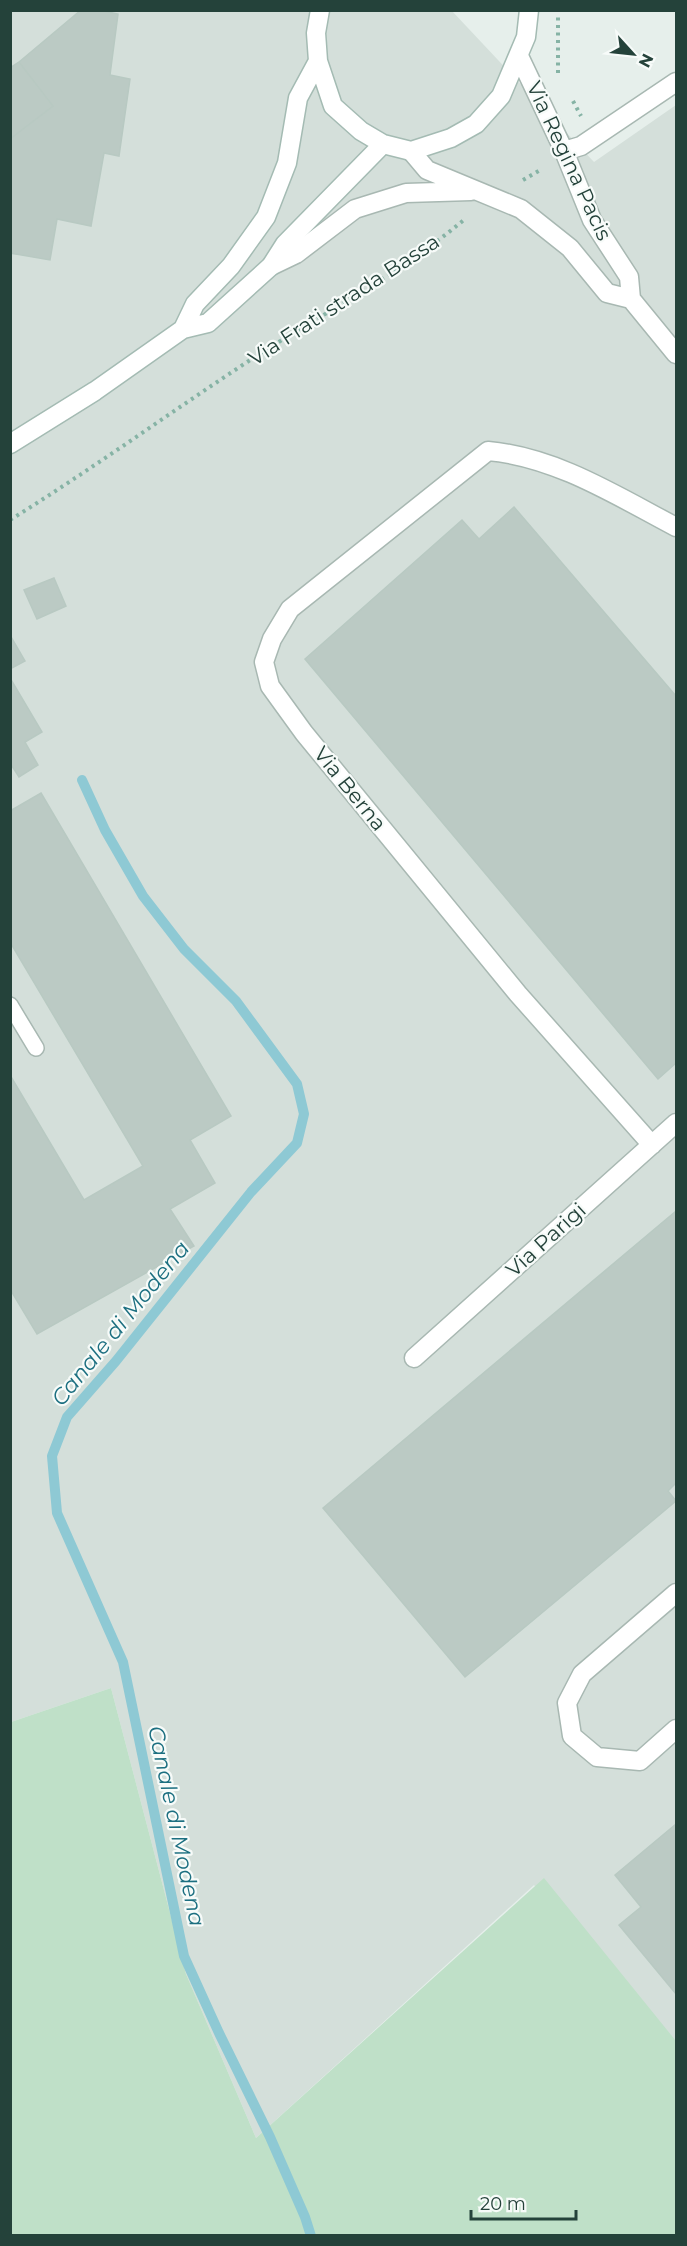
<svg xmlns="http://www.w3.org/2000/svg" width="687" height="2246" font-family="Montserrat,sans-serif">
<rect width="100%" height="100%" fill="#e6efeb"/>
<path fill="#d4dfda" d="M10,11H452L594,162L676,105V2051L534,1885L256,2138L186,1974L111,1688L11,1722Z"/>
<path fill="#bfe0c8" d="M111,1688L186,1974L256,2138L544,1878L676,2041V2235H11V1722Z"/>
<g fill="none" stroke-linecap="round" stroke-linejoin="round">
<path stroke="#8ec9d4" stroke-width="10" d="M82,780L105,830L143,896L184,949L236,1001L297,1084L304,1114L297,1143L251,1192L116,1361L67,1417L52,1456L57,1513L123,1662L184,1956L219,2033L270,2137L305,2217L311,2236"/>
</g>
<path fill="#bbcac4" stroke="#b8c9c2" stroke-width="1.5" d="M81,10H99L118,14L110,75L130,79L119,156L104,153L91,226L57,219L50,260L10,253V139L53,106L19,62Z
M19,62L53,106L10,139V68Z
M514,507L676,696V1063L658,1079L305,659L462,520L479,539Z
M54,578L66,606L37,619L24,590Z
M10,635L25,661L10,669Z
M10,678L42,732L25,742L38,765L19,777L10,763Z
M41,793L231,1116L190,1140L215,1183L170,1209L194,1246L37,1334L10,1289V1075L84,1200L143,1166L10,942V811Z
M676,1211V1483L668,1491L676,1501L465,1677L323,1508Z
M676,1824V1994L619,1925L641,1907L615,1875Z"/>
<g fill="none" stroke-linecap="round" stroke-linejoin="round">
<g stroke="#a8b8b2" stroke-width="18">
<path id="service" d="M10,1005L36,1048"/>
</g>
<g stroke="#a8b8b2" stroke-width="21">
<path id="minor" d="M564,151L581,146L676,82
M652,1145L518,994L304,733L270,686L264,662L272,639L290,609L488,451C556,457 617,496 676,527
M414,1358L676,1123
M676,1593L582,1674L567,1703L572,1736L597,1757L640,1761L676,1729"/>
</g>
<g stroke="#a8b8b2" stroke-width="21">
<path id="tertiary" d="M519,56L564,151L592,220L629,277L631,299
M411,151L427,170L521,209L570,248L607,293L631,299L676,354
M271,266L296,254L355,209L406,193L471,191"/>
</g>
<g stroke="#a4bbb3" stroke-width="21">
<path id="secondary" d="M320,10L316,33L318,61L333,106L361,131L383,144L411,151L451,138L476,124L501,96L526,37L529,10
M183,329L195,304L231,266L266,217L287,163L298,98L318,61
M10,444L95,391L183,329L208,323L271,266L285,244L383,144"/>
</g>
<path stroke="#86b3a5" stroke-width="4" stroke-dasharray="3 4.5" stroke-linecap="butt" d="M558,73V15
M573,101L581,116
M523,180L542,169
M10,520C97,466 179,406 264,351C332,309 404,270 465,219"/>
<use href="#service" stroke="#fff" stroke-width="15"/>
<use href="#minor" stroke="#fff" stroke-width="18"/>
<use href="#tertiary" stroke="#fff" stroke-width="18"/>
<use href="#secondary" stroke="#fff" stroke-width="18"/>
</g>
<g text-anchor="middle" stroke-width="4.5" stroke-linejoin="round" paint-order="stroke">
<g font-size="21" fill="#24423a" stroke="#f7fbf9">
<text transform="translate(569 161) rotate(65)" y="7">Via Regina Pacis</text>
<text transform="translate(344 300) rotate(-33)" y="7">Via Frati strada Bassa</text>
<text transform="translate(350 789) rotate(51)" y="7">Via Berna</text>
<text transform="translate(546 1240) rotate(-42)" y="7">Via Parigi</text>
</g>
<g font-size="22" font-style="italic" fill="#1c6f80" stroke="#f7fbf9">
<text transform="translate(120 1323) rotate(-51)" y="8">Canale di Modena</text>
<text transform="translate(177 1826) rotate(78)" y="8">Canale di Modena</text>
</g>
</g>
<rect width="687" height="2246" fill="none" stroke="#24423a" stroke-width="24"/>
<g transform="translate(633 54) rotate(117)" stroke="#f7fbf9" stroke-width="4.5" paint-order="stroke">
<path d="M0-4.5L10 22L0 15L-10 22Z" fill="#24423a"/>
<text y="-9" font-size="16" font-weight="bold" text-anchor="middle" fill="#24423a">N</text>
</g>
<path d="M471 2210v9h105v-9" fill="none" stroke="#24423a" stroke-width="3"/>
<text x="480" y="2210" font-size="18" fill="#24423a" stroke="#f7fbf9" stroke-width="4.5" paint-order="stroke">20 m</text>
</svg>
